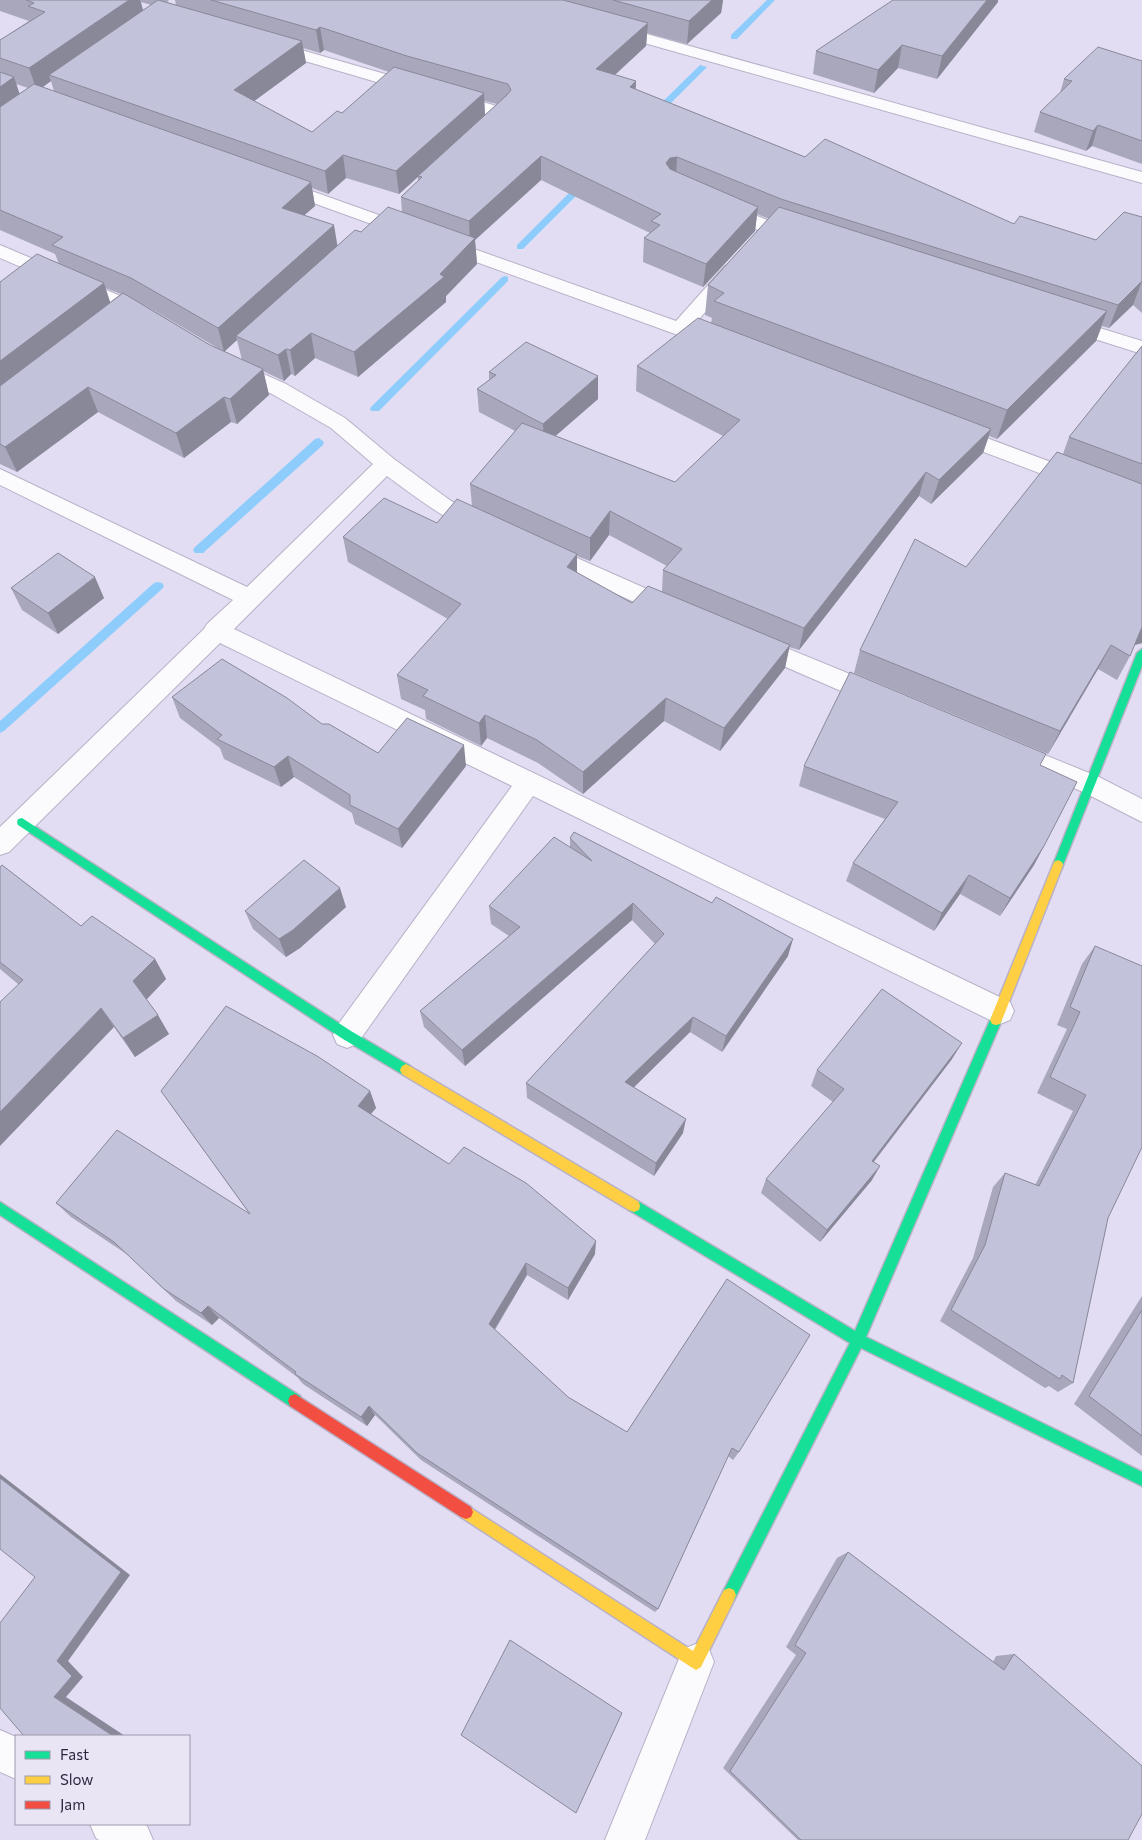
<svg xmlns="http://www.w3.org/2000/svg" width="1142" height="1840" font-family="Commissioner,sans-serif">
<rect width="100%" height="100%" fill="#e3ddf3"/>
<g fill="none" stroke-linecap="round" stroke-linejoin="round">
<path fill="#8ecdfb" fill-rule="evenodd" d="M767,0H775L737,39H731V35Z
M700,65L707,67L657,117H651V113Z
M585,179L588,180V184L523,249H517V245L582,180Z
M505,276L508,277V281L379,411H371L370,409L371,407L502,277Z
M319,438L324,442L323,445L203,553H195L193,550L195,547L315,439Z
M158,582L162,583L164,586L162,589L4,731L0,733V721L154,583Z"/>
<g stroke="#b8b1c7" stroke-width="2">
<path id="street" d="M611,24L1142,172V183L605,32L603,29L605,26Z
M270,41L507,109L510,113C502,124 489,138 476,135L473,131L489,115L264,49L262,46L264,43Z
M278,179L676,321L725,266L732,264L739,266L742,270L739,274L692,327L725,339L728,343L725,347L718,349L711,347L272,188L269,184L272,180Z
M723,202L777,224L779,228L777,232L770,234L763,232L716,212L714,208L716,204Z
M0,245L137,303L154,313L157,317L154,321C142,324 133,317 123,311L0,258Z
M1064,317L1142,341V354L1057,327L1054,323L1057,319Z
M234,361L286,384L345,418L394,459L451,501L492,519L495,525L492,531C466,538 409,492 387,476L234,629L1010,1002L1014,1011L1010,1020L1000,1024L990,1020L533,796L357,1044L347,1048L337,1044L333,1035L337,1026L512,786L220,643L9,852L0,855V827L204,629L207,624L233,600L0,485V469L247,587L373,464L331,428L272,394L227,373L224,368L227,363Z
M952,425L1142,496V512L944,437L941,432L944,427Z
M543,543L681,604L685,610L681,616L673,619L665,616L535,557L532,551L535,545Z
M752,634L889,690L892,697L889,704L880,706L871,704L744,649L740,643L744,637Z
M1008,740L1099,777L1142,799V822L1081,791L999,757L995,750L999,743Z
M696,1644L709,1649L714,1662L645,1840H605L683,1649Z
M0,1730L16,1737V1779L0,1772Z
M90,1824H143L147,1826L153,1840H99L96,1838Z"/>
</g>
<g stroke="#b8b1c7" stroke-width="3">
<path id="fast" d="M1142,649V666L1063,865L1062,868H1054L1053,865L1137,653Z
M22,818L351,1031L410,1066L412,1070L410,1074L406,1076L402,1074L343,1039L18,825L17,822L18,819Z
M996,1015L1000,1016L1002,1020L866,1337L1142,1472V1486L861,1348L734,1600L729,1602L724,1600L722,1595L724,1590L850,1343L629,1210L628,1206L629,1202L634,1200L639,1202L855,1331L990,1020L992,1016Z
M0,1202L300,1396L302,1401L300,1406L295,1408L290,1406L0,1215Z"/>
</g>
<g stroke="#b8b1c7" stroke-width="3">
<path id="slow" d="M1058,860L1062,862L1063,865L1002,1020L1000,1024L996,1025L992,1024L990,1020L1053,865L1054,862Z
M406,1064L639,1202L640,1206L639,1210L634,1212L629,1210L402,1074L400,1070L402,1066Z
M466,1505L693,1651L724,1590L729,1588L734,1590L736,1595L734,1600L701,1667L696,1670L691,1667L461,1517L459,1512L461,1507Z"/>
</g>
<g stroke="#b8b1c7" stroke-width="3">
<path id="jam" d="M295,1394L471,1507L473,1512L471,1517L466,1519L461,1517L290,1406L288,1401L290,1396Z"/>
</g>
<use href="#street" fill="#fbfafd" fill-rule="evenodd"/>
<use href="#fast" fill="#16e098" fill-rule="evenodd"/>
<use href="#slow" fill="#ffcf43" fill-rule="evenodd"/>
<use href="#jam" fill="#f24e42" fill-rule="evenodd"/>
</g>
<path fill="#a8a7bc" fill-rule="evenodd" d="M0,0H169L167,2L176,5L175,0H723L721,13L687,44L647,33L646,46L615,75L636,81L635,89L805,157L1014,224L1096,240L1142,217V313L1133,305L1109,328L1102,326L1096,341L997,439L989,436L983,453L931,504L919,496L799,650L789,647L785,668L720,751L664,721L583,794L538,763L487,738L481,746L426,719L425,710L401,699L397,675L448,619L348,562L343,537L437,523L472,506L470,484L515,431L479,412L477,389L489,380V372L598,399L555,436L675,482L723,436L636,391L637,366L711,323L712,318L705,315L708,285L769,219L757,214L755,231L703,287L643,262L644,238L650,233L541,180L475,240L477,264L446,296V302L358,377L315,358L295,376L291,374L284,381L263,371L269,395L237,424L231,422L184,458L98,412L17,472L0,464V282L59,264L55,254L0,230V40L29,21L0,11ZM141,2L151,5L143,10ZM303,48L320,53L324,50L389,72L342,113L312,132L254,101L306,63ZM51,81L54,91L43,87ZM16,84L28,88L19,94ZM484,101L497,104L485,115ZM418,177V181L401,197L402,213L361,232L337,246L304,215L315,206L312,188L328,194L346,178L399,194ZM105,288L121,294L110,302ZM138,301L221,350L210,345ZM237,340L242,360L224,351ZM609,535L667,566L663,570L662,591L632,603L577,573V556L590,561Z
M998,2L937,79L898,68L874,93L813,74L816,51Z
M1142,61V164L1092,146L1086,151L1034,132L1040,112L1060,93L1064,79Z
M1142,346V643L1134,645L1130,656L1117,680L1098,669L1048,754L854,673L860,650L966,567L1063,454L1069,437Z
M11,588L104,598L58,634L22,610Z
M172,697L322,724L378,753L466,766L402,848L355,824L352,813L294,777L281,787L224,759L220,748L180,718Z
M1041,765L1044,846L1034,865L1000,916L960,894L934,931L846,881L853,863L885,819L799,786L804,766Z
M570,838L788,956L722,1052L690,1032L634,1087L683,1133L654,1176L527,1098L526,1083L655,944L632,920L465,1066L424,1027L420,1011L509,936L491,924L489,906L570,847Z
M0,867L81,926L155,959L166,979L146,1000L169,1034L135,1057L114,1027L18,984L0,969Z
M346,907L300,948L286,957L253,929L245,911Z
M1095,946L1108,1218L1073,1383L1058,1392L1049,1386L1045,1388L940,1321L973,1258L993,1187L1005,1173L1035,1185L1073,1111L1037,1093L1067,1029L1057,1025L1082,964Z
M952,1059L874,1162L872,1180L820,1242L761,1193L766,1179L833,1102L811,1086L817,1070Z
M161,1091H370L376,1108L371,1114L449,1164L595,1254L568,1300L527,1275L495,1330L568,1397L627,1432L727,1279L739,1452L733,1460L728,1456L658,1609L655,1612L421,1460L375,1415L367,1426L303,1384L297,1377L219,1318L212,1325L176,1301L128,1255L71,1217L56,1203L249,1213Z
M1142,1296V1456L1074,1404Z
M848,1552L993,1662L996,1656L1014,1654L1128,1840H798L723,1768L796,1655L786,1647L837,1558Z"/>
<path fill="#889" d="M129,0H140L145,17L49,75L51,81L37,91L29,68Z
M712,0H723L721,13L687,44L689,21Z
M987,0H998V2L937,79L942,56Z
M648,23L646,46L595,93L596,69Z
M320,27L324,50L320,53L316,30Z
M302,41L306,63L238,113L234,90Z
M902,45L898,68L874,93L878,70Z
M14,77L22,101L0,116V87Z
M636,81L635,105L630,87Z
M484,93L485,116L399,194L396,171Z
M1098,125L1092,146L1086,151L1093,131Z
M343,155L346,178L328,194L325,171Z
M541,156V180L475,240L477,264L446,296V302L358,377L354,352L440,274L470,243L469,221Z
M677,157L676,180L666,163L670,158Z
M311,182L315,206L286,231L282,208Z
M758,207L755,231L703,287L706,264Z
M334,225L338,249L236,336L237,340L224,352L218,328Z
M1142,281L1133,305L1109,328L1118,305Z
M104,283L112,308L0,395V361Z
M1107,311L1096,341L997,439L1007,410Z
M311,333L315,358L295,376L290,350Z
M286,349L291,374L284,381L278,355Z
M263,369L269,395L237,424L230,399Z
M598,376V399L544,446L543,424Z
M88,387L98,412L17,472L5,447Z
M224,397L231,422L184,458L176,433Z
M991,429L983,453L931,504L939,480Z
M926,472L919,496L799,650L804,628Z
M610,511L609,535L590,561V538Z
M577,554V578L567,567Z
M95,577L104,598L58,634L48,613Z
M1142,626V643L1131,646Z
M790,645L785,668L720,751L724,728Z
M1111,645L1098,669L1048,754L1060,731Z
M666,698L664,721L583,794V772Z
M485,715L487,738L481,746L479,723Z
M464,745L466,766L402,848L398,829Z
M288,756L294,777L281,787L274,767Z
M1044,846L1034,865L1000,916L1010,898Z
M969,875L960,894L934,931L942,913Z
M340,888L346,907L300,948L286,957L279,939Z
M633,903L632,920L465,1066L462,1050Z
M793,939L788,956L722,1052L726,1036Z
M155,959L166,979L145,1001L133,981Z
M101,1008L114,1027L0,1146V1112Z
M158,1015L169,1034L135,1057L123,1038Z
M693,1017L690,1032L624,1097L625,1082Z
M962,1043L952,1059L864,1174L872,1161Z
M370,1091L376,1108L364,1122L358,1106Z
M686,1119L683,1133L654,1176L656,1163Z
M880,1166L872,1180L820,1242L827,1230Z
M596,1241L595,1254L568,1300V1288Z
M526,1263L527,1275L491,1335L489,1324Z
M208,1306L219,1318L212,1325L201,1313Z
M369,1406L375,1415L367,1426L361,1417Z
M0,1474L130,1575L68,1661L83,1677L66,1697L125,1736H113L54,1697L57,1661L121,1572L0,1478Z"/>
<path fill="#c3c2db" stroke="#889" d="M26,0H129L29,68L0,58V40L45,12L28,6L34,3Z
M158,0L302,41L234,90L312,132L337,111L342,113L394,67L484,93L396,171L343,155L325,171L49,75Z
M211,0H563L648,23L596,69L636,81L630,87L805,157L825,139L1014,224L1020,216L1096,240L1124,212L1142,217V281L1118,305L781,199L677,157L670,158L666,163L670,169L758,207L706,264L644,238L660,225L651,221L661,214L541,156L469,221L401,197L422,177L418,176L507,95L511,90L508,84L407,56L320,27L316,30Z
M613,0H712L689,21Z
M893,0H987L942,56L902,45L878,70L816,51Z
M1098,47L1142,61V141L1098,125L1093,131L1040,112L1072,81L1064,79Z
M0,72L14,77L0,87Z
M34,84L311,182L282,208L334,225L218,328L131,278L52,245L63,237L0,210V107Z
M388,207L475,238L440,274L444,277L354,352L311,333L290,350L286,349L278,355L236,336L355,230L361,232Z
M779,207L1107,311L1007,410L714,301L724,293L708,285Z
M37,254L104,283L0,361V282Z
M123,293L210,345L263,369L230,399L224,397L176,433L88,387L5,447L0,444V386Z
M698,318L991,429L939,480L926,472L804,628L663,570L682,549L610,511L590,538L470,484L522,423L675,482L740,420L637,366Z
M526,342L598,376L543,424L477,389L496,375L489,372Z
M1142,346V464L1069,437Z
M1057,452L1142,484V627L1130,656L1111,645L1060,731L860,650L915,539L966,567Z
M384,498L437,523L457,499L577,554L567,567L632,603L648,586L790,645L724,728L666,698L583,772L537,740L485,715L479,723L423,696L428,690L397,675L461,604L343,537Z
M58,553L95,577L48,613L11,588Z
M222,659L287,698L322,724H329L378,753L407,718L464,745L398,829L350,805V795L288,756L274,767L217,739L222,735L172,697Z
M850,672L1046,754L1040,765L1077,782L1044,846L1010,898L969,875L942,913L853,863L898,802L804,766Z
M574,832L712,903L716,897L793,939L726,1036L693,1017L625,1082L686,1119L656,1163L526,1083L664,934L633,903L462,1050L420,1011L520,927L489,906L554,837L592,861L570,838Z
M304,860L340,888L293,930L279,939L245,911Z
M2,865L81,926L92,916L155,959L133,981L158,1015L123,1038L101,1008L0,1112V1002L23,980L0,962V867Z
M1095,946L1142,966V1147L1108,1218L1073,1383L1062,1375L1060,1379L951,1310L985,1245L1005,1173L1039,1186L1086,1095L1050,1077L1080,1012L1070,1007Z
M882,989L962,1043L872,1161L880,1166L827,1230L766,1179L844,1089L817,1070Z
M226,1006L317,1056L370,1091L358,1106L449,1164L464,1147L526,1183L596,1241L568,1288L526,1263L489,1324L568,1397L627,1432L727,1279L810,1335L739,1452L732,1448L658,1609L417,1453L369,1406L361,1417L295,1374L296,1372L208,1306L201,1313L164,1289L114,1242L56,1203L117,1130L250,1214L161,1091Z
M1142,1310V1436L1089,1396Z
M0,1478L121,1572L57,1661L72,1676L54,1697L113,1736H24L0,1708V1623L35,1577L0,1549Z
M848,1552L1004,1670L1014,1654L1142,1766V1814L1128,1840H801L730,1771L806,1653L795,1645Z
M510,1640L622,1713L576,1813L461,1735Z"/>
<rect x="15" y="1735" width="175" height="90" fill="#e9e5f4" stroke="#9e99ac"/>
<rect x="25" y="1751" width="25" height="8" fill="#16e098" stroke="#9e99ac"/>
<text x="60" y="1760" font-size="15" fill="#2e2641">Fast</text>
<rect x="25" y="1776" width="25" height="8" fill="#ffcf43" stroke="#9e99ac"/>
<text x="60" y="1785" font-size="15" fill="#2e2641">Slow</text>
<rect x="25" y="1801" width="25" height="8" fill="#f24e42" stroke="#9e99ac"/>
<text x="60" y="1810" font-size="15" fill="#2e2641">Jam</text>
</svg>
